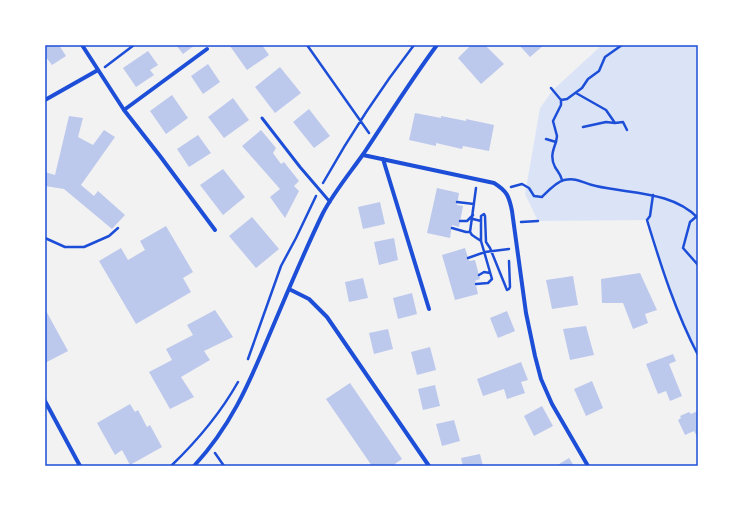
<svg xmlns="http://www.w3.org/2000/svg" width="743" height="511" font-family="'Titillium Web',sans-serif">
<rect width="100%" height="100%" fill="#f2f2f2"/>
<path fill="#dbe4f7" d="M602,45H698V355L679,313L647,220L538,221L525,194L540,108L553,90Z"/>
<path fill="#bdc9ec" d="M45,45H59L66,56L52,65L45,56Z
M176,45H195L183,54Z
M231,45H262L269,55L247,70L230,46Z
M471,45H485L504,64L481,84L458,58Z
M519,45H544L530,57Z
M148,51L158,65L150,70L154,75L136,87L123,68Z
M208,64L220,82L203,94L191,76Z
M280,67L301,93L275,113L255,87Z
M172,95L188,118L166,134L150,111Z
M233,98L249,120L224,138L208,117Z
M309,109L330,136L314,148L293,122Z
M415,113L441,118V116L466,121V119L494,125L489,151L463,146L462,149L436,143V146L409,140Z
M69,116L83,118L78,137L93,145L104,130L115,137L81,185L94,196L98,191L125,215L112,229L64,189L45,186V172L55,175Z
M261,130L276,148L273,153L281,164L284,162L299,181L294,186L299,191L285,218L270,197L280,189L242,146Z
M198,135L211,153L189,167L177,149Z
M223,169L245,197L223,215L200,185Z
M437,188L459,193L457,205L463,206L459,227L452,225L450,238L427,233Z
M380,202L385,224L363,229L358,207Z
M252,217L279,249L256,268L229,236Z
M166,226L193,272L183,278L191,292L136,324L99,261L121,248L128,260L145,250L140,241Z
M394,238L398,260L379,265L374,242Z
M465,248L469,261L475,260L480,279L475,281L478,294L455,300L442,255Z
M640,273L657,310L645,314L648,323L633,329L623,303H602L601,279Z
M573,276L578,305L552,309L546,280Z
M363,278L368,298L349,302L345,282Z
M412,293L417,314L398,319L393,298Z
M45,309L68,351L45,363Z
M215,310L233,337L204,351L210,360L181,377L194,397L170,409L149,372L172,360L166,349L193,335L187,325Z
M507,311L515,331L498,338L490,318Z
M586,326L594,355L570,360L563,329Z
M388,329L393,349L374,354L369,333Z
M430,347L436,370L417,375L411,352Z
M673,354L676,361L669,364L682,396L670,401L666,391L658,394L646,364Z
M521,362L528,380L521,382L525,393L507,399L504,389L483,396L477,379Z
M592,381L603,408L586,416L574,389Z
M350,383L402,459L392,466H372L326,399Z
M435,385L440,406L423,410L418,389Z
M130,404L135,412L138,410L147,427L150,425L162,447L130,465L122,450L115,455L97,423Z
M542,406L553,426L534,436L524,416Z
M698,411V438L694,431L685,435L678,420L681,418L680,416L689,412L691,414Z
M454,420L460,441L442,446L436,424Z
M480,454L483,466H463L461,458Z
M569,458L574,466H556Z"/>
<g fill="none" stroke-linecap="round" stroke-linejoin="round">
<path stroke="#1d4ed8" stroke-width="2.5" d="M307,45L369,133
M105,67L134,45
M551,88L561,100V105L553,121L557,136L556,142
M576,93L606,110L615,123L623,122L627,130
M561,100L567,99L582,88L588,79L599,71L605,57L622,45
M583,127L606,122L615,123
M546,139L556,142C553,150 550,158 555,167C558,172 560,173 562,180
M323,183C350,135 380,89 414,45
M511,187L522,184L529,188L534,196L542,197C548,191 556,182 564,180C579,177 583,184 596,186C630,194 672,191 698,218
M476,188L470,232L472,235L481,241
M653,195L650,216L647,220C661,266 676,313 698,355
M457,202L474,204
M697,216L690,222L683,248L698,265
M473,219L481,221
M460,221H467L473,215
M521,222L538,221
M452,228L466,232H470
M45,238L65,247H84L109,236L118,228
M468,258L485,252L509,249
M479,275L484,272L490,273
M476,284L488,283L492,279L481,241V216L484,214L485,216L486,242L490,248L507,290L509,289L510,287L509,261
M248,359L281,266L296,238L316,196
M215,453L224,466
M171,466C197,441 220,414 238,382"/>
<path stroke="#1d4ed8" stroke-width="3" d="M262,118L300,167L330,202"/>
<path stroke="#1d4ed8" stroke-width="4" d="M82,45L124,110L160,156L215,230
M45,100L98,70
M124,110L207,49
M363,155L494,183C507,191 509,196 512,211L526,313L535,356L541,379L552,404L588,466
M383,159L429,309
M289,289L309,299L327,317L429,466
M45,401L80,466
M194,466C230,427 248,386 268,338C286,296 303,254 323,213C334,192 350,173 364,153C388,117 411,80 437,45"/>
</g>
<rect width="743" height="511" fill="none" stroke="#ffffff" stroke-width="92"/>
<rect x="46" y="46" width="651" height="419" fill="none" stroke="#1d4ed8" stroke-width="1.5"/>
</svg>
